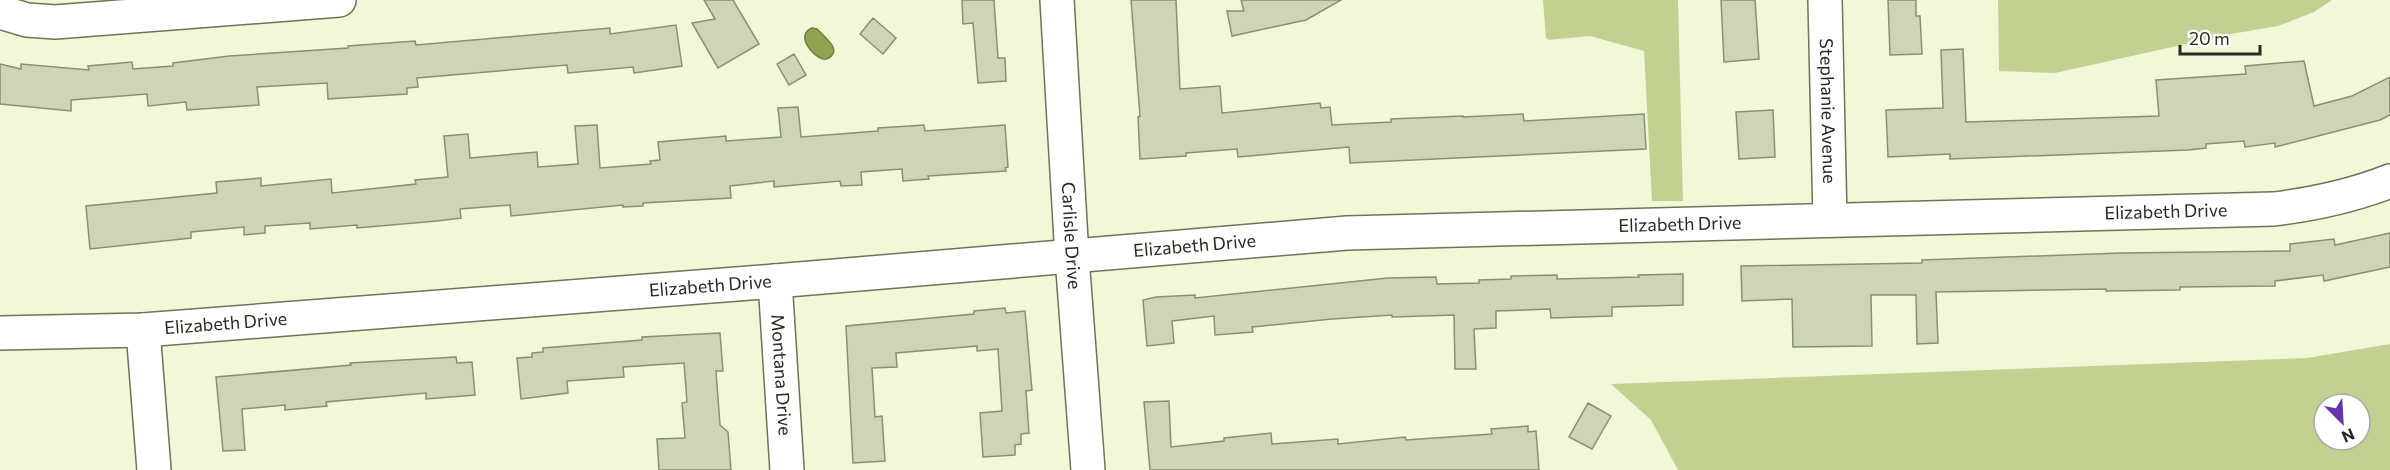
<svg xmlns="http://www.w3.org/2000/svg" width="2390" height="470" font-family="Commissioner,sans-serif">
<rect width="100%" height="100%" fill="#f0f8d8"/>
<path fill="#c2d191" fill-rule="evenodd" d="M1543,0H1678L1683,201H1652L1644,51L1590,36L1549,40L1546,38Z
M1998,0H2332L2314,12L2278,26L2231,34L2055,73L1999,71Z
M2390,344V470H1678L1651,420L1611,384L2307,358ZM2324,404H2360V440H2324Z"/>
<path fill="#92a350" stroke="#727f41" stroke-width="1.5" d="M812,28L817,29C822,34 830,41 833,47C836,54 829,60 823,59C812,56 795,35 812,28Z"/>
<path fill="#cdd5b6" stroke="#899073" stroke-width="1.5" d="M704,0H733L759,44L718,68L692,23L715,19Z
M962,0H994L998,58H1005L1006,81L978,83L973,23L963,24Z
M1131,0H1176L1180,89L1220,86L1222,113L1320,103L1321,108L1330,107L1332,125L1391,122V119L1463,116V117L1523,114L1524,121L1644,114L1646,149L1350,163L1349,147L1238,157L1237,149L1186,153V156L1140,159L1138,117L1140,116Z
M1241,0H1341L1306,20L1232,36L1227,11H1244Z
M1721,0H1755L1759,59L1724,62Z
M1888,0H1916V16H1920L1922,54L1890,55Z
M873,18L896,38L883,54L860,34Z
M676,25L682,66L634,73L633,67L568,73L567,65L417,78L418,87L407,88V94L328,99L327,83L257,87L259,105L187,110L186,102L148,106L147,94L71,100V111L0,104V64L21,69V64L89,70L88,66L132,62L133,69L173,66V63L229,56L348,48V46L415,41L416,45L610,28V34Z
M1963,49L1966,122L2159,116L2156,80L2246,74L2245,66L2304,61L2314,106L2352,96L2390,77V115L2380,120L2275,147V143L2245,147L2244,141L2206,144V148L2188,150L1950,159V154L1888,157L1886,110L1943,108L1941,50Z
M794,54L806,75L789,85L777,64Z
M798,107L801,137L878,131V128L924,125L925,131L1005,125L1008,167L1005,168L1006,171L928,176L929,179L903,181L902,169L861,172L862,185L841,186L840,181L774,187V181L730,186L731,198L643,203V206L623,207V205L511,216L510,205L460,209L461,218L437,221L357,228V225L310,229V223L265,226V233L244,235V227L191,232V238L90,249L86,206L217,193L216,182L261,178V186L331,179L332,193L416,184L415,180L448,177L444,136L468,134L470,158L537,152L538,167L578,164L575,126L597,125L600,168L651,164L650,161L660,160L658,142L726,136V141L781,137L778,108Z
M1773,110L1775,157L1739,159L1736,112Z
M2390,233V267L2324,281L2323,275L2275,281V286L2180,287V290L2106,291V289L1936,292L1938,343L1917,344L1916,295H1871L1872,346L1793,347L1792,299L1742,301L1741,266L1922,263V260L2121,253L2290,251V244L2334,239L2335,245Z
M1683,274V305L1612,307V316L1551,318L1550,309L1496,311V328L1474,329L1476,369H1455L1454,315L1392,317V315L1332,319L1252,327L1253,332L1215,335L1214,316L1172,321L1174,343L1147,346L1143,300L1156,297L1195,295V298L1388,278L1436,277L1437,284L1479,283V280L1511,279V276L1557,275V279L1639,277L1638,275Z
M1005,308L1006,313L1025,311L1032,390L1026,391L1029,433L1021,434V444L1015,445V455L983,457L980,413L1002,411L998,349L977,351V346L896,353L897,367L872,368L875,417L882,416L885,461L853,463L846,326L974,314V311Z
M720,333L723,371H716L720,425L728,432L731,470H659L657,439L685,438L682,403L687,402L684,363L623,367L624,377L567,381L568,393L521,399L517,358L532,357V353L543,352V348L642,340V337Z
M456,357L457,363L472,362L475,395L426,399V393L326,402L327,406L285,410V405L242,409L245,450L223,451L216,377L351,365L350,363Z
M1169,401L1171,447L1224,441V438L1271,433L1272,444L1338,439V444L1405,437L1406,440L1492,434L1491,429L1528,426V432L1536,431L1539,470H1150L1144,402Z
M1588,403L1611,416L1592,449L1569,437Z"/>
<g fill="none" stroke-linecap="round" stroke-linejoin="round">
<g stroke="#6d7458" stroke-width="36">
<g id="minor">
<path id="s1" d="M1057,0L1072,257L1088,470"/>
<path id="s2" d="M1825,0L1830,220"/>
<path d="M0,12L27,20L55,22L339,0"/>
<path id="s3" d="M775,281L787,470"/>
<path d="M143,330L154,470"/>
<path id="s4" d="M0,333L143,330L775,281L1347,233L2274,209C2314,204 2352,196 2390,181"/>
</g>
</g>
<use href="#minor" stroke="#fff" stroke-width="33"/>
</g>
<g text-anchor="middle" stroke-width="4.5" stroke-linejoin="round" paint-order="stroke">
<g font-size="18" fill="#282b1f" stroke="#fff">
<text dy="6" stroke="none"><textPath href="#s2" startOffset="111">Stephanie Avenue</textPath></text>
<text dy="6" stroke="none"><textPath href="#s4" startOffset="2170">Elizabeth Drive</textPath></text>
<text dy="6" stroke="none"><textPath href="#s4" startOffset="1684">Elizabeth Drive</textPath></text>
<text dy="6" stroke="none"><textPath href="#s1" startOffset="236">Carlisle Drive</textPath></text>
<text dy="6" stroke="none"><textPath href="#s4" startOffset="1198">Elizabeth Drive</textPath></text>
<text dy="6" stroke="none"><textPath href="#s4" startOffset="712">Elizabeth Drive</textPath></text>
<text dy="6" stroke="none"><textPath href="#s4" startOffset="226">Elizabeth Drive</textPath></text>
<text dy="6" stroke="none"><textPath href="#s3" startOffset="94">Montana Drive</textPath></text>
</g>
</g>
<g transform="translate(2342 422) rotate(156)"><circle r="28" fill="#ffffff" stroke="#a9aaa5" stroke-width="1.5"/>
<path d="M0-4.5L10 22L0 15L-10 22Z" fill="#6834ab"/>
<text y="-9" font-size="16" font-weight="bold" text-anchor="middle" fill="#282b1f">N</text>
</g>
<path d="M2180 45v9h80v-9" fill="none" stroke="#282b1f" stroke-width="3"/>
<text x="2189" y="45" font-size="18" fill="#282b1f" stroke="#ffffff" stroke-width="4.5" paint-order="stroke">20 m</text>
</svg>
